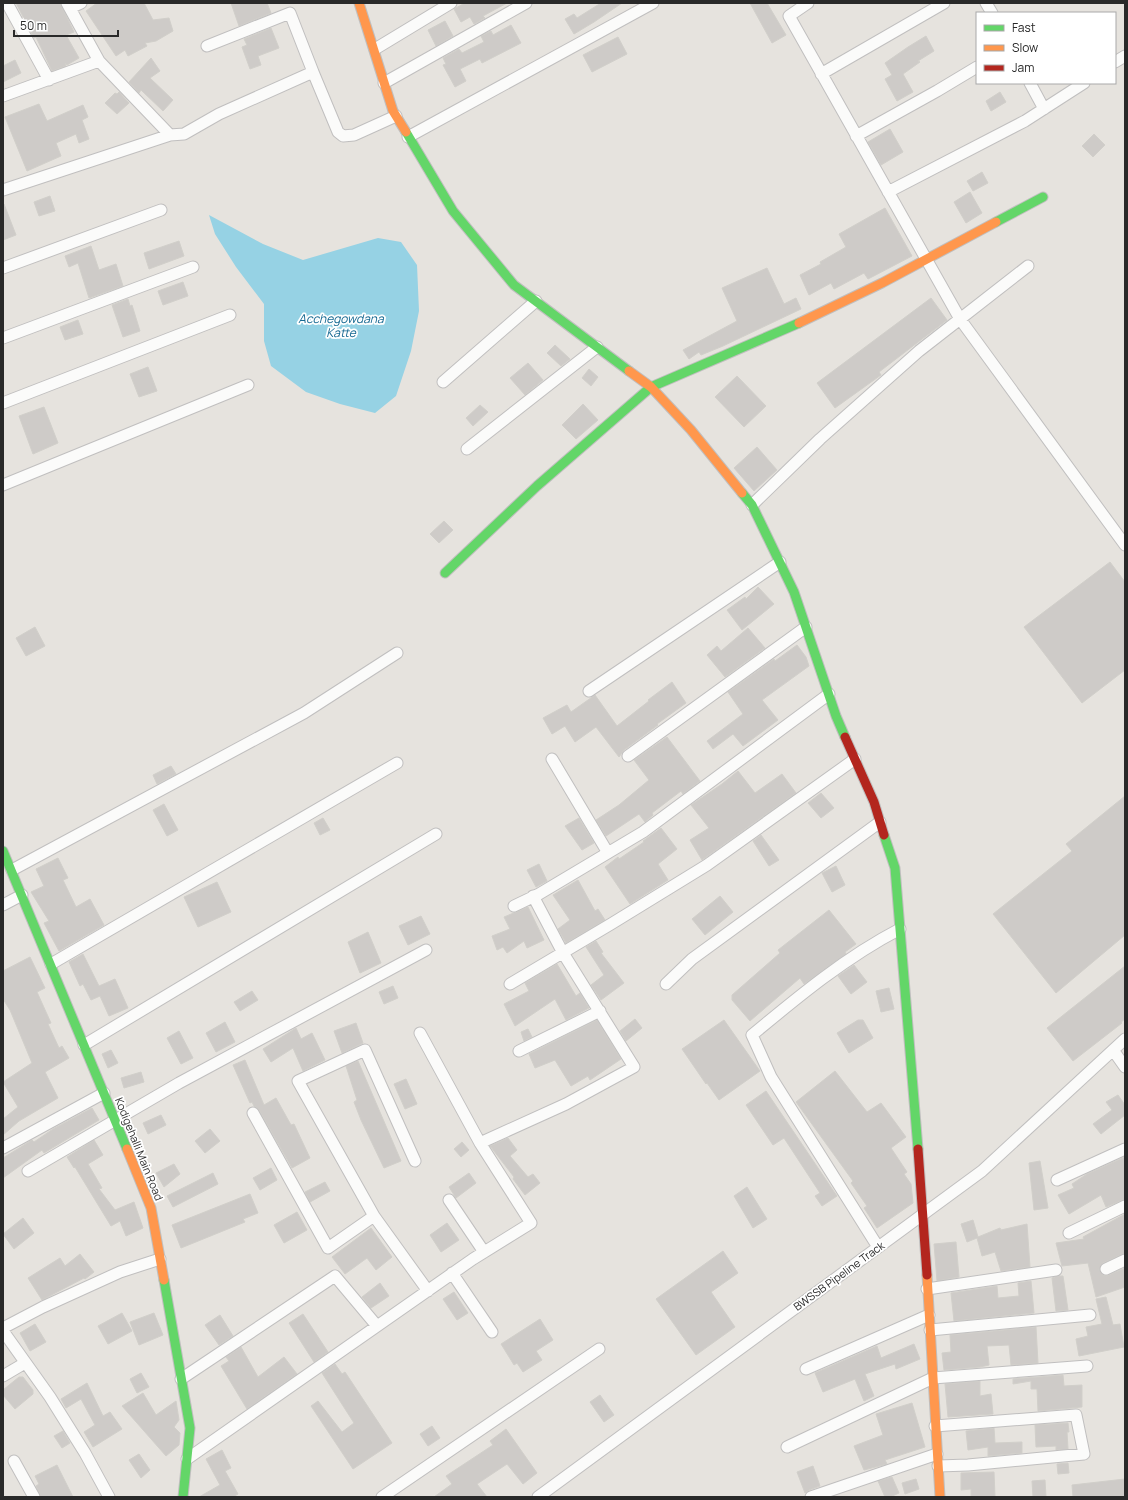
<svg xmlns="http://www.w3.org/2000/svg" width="1128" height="1500" font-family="Manrope,sans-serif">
<rect width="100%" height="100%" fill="#e6e3de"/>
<path fill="#96d2e4" d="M209,215L263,244L303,260L378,238L401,242L417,265L419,311L411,351L396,396L375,413L340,404L306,392L271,366L264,341V304L236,267L215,234Z"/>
<path fill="#cecbc8" stroke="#d1cfca" d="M16,3H60L74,32L66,35L79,58L67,65L65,63L66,66L52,71L36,37L34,38Z
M97,3H144L153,20L169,18L173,31L156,41L145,43L147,46L128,56L125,50L116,56L86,11Z
M231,3H267L271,13L239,26Z
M465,3H507L483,16L485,18L474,24L470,17L461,22L454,9Z
M601,3H622L594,22L574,34L565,19L574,14L577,18Z
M750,3H767L786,35L772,43Z
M445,21L453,36L436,46L428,30Z
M511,25L521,43L482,63L480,59L460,69L466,81L455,87L443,65L446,64L443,58L459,49L462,53L484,42L481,36L491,31L493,35Z
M271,28L279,48L258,56L261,65L250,69L242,47L247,45L244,39Z
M926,36L934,51L918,61L920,62L903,74L913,92L897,101L885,79L892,75L885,63L908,47Z
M618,37L627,54L592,72L583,55Z
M151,58L160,71L150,78L173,100L163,111L141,90L139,93L129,82Z
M15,60L21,73L3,82V66Z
M119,92L129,103L117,114L105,103L115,93L117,94Z
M1000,92L1006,102L991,111L986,101Z
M39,104L47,121L83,105L88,117L82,120L89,139L79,143L76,134L56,143L61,156L27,171L5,117Z
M890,129L903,152L881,165L868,142Z
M1094,134L1105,145L1093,157L1082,146Z
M982,172L988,183L973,191L967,181Z
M970,192L982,213L966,223L954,202Z
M50,196L55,211L39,216L34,202Z
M3,204H4L16,235L3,240Z
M885,208L912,256L868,279L864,273L834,289L831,283L809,295L800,275L821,264L820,262L846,247L839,234Z
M179,241L184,256L149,269L144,253Z
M91,246L99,270L116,264L123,286L89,298L78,263L69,267L65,256Z
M767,268L784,304L796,298L801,309L723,346L701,355L699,352L689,359L683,350L737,321L722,288Z
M183,282L188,296L163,305L158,291Z
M931,298L947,320L879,372L881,375L835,408L817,383Z
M128,299L130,306L132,305L140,331L123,337L112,305Z
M78,320L83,334L65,340L60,327Z
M555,345L570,359L561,366L547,353Z
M528,363L543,380L525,395L510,378Z
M148,367L157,391L139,397L130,374Z
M589,369L598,377L591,386L582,378Z
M737,376L766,406L744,427L715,397Z
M583,404L598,420L576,439L562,425Z
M480,405L488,412L473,426L466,418Z
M44,407L58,443L33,454L19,416Z
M757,447L777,470L754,491L734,468Z
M444,521L453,530L439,543L430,534Z
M1110,562L1125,582V670L1082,703L1024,627Z
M758,587L774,604L742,630L727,610L745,597L746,599Z
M35,627L45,646L26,656L16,638Z
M748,628L765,648L725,677L707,655L717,646L721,651Z
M797,645L806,657L809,666L762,700L778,720L743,746L733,734L713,749L707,741L743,714L728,692L774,659L775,661Z
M672,682L686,703L657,724L658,725L624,750L619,757L596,727L575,742L565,726L552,734L543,718L567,705L571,712L595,695L617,726L649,701L648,700Z
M667,737L700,781L683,794L681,791L652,813L653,815L645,822L639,814L606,836L596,820L619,805L649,780L634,760Z
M171,766L176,774L157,784L153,775Z
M738,771L755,793L782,774L796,793L702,860L690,840L709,828L691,805L722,784Z
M821,793L834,808L821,818L808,803Z
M1125,796V935L1056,993L993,914L1072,851L1066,844Z
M164,804L178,830L167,836L153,810Z
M323,818L330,830L320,835L314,823Z
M579,818L594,843L582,850L565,826Z
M661,828L677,849L658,864L668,880L630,904L605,867L618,857L619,859L644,842L643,841Z
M761,835L779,860L769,866L753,841Z
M58,858L68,878L63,880L76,907L90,899L104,925L59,951L44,923L49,921L31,892L44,886L36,869Z
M539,864L547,881L536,887L527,870Z
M836,866L845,885L832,892L822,873Z
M578,880L595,911L598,909L605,920L566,943L558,929L570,920L553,895Z
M217,882L231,912L198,927L184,897Z
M720,896L733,912L705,935L692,919Z
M528,907L544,940L527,948L524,941L507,953L503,947L497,950L492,936L510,929L504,917Z
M829,910L856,944L845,952L846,954L804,984L800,978L750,1021L732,1000V995L780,953L778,950Z
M421,916L430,934L408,945L399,926Z
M368,932L381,963L360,973L348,942Z
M596,941L603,952L601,953L624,983L601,1000L591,985L604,975L586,947Z
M83,954L99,986L115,979L128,1008L109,1016L100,996L91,1000L83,984L80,986L69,962Z
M30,957L45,988L37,992L51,1023L48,1024L59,1048L62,1046L69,1058L45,1072L58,1098L19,1121L3,1135V1119L18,1107L3,1082L32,1063L10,1010L3,999V971Z
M557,964L576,996L580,993L589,1008L566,1020L555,999L515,1026L504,1004L529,991L525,983Z
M854,965L867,982L851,994L838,976Z
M1125,966V1019L1121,1022L1122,1023L1073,1061L1047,1028Z
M393,986L398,998L384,1004L379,992Z
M889,988L894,1009L881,1012L876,991Z
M252,991L258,1000L240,1011L234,1002Z
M635,1019L642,1028L626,1041L620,1031Z
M597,1020L621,1059L590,1080L588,1076L571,1086L555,1060L535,1068L529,1054Z
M724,1020L760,1071L719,1100L707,1083L706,1084L682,1049Z
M858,1020H863L873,1038L849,1053L837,1033Z
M225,1022L235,1042L216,1052L206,1033Z
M356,1023L363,1043L342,1053L334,1031Z
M296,1028L301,1039L312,1033L325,1060L303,1071L293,1048L271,1062L263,1049Z
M528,1029L532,1037L524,1041L521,1032Z
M179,1031L193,1058L181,1064L167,1038Z
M111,1050L118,1063L108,1068L102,1054Z
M245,1060L264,1105L276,1098L291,1125L294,1124L310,1158L292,1168L259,1110L254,1106L252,1102L250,1103L233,1065Z
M358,1061L401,1161L384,1168L361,1120L354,1102L357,1100L346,1066Z
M835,1071L867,1112L881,1103L906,1137L891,1148L907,1172L904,1174L911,1184L913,1203L877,1228L864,1208L867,1206L851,1183L853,1181L796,1102Z
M141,1072L144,1082L124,1088L121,1078Z
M406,1079L417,1104L405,1109L394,1084Z
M766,1091L837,1196L822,1206L815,1196L820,1193L784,1138L773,1145L746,1105Z
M1118,1095L1125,1105V1115L1101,1134L1093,1124L1112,1110L1106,1102Z
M92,1108L99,1120L44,1153L42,1150L3,1178V1158L32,1140L34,1142L53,1129Z
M161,1115L166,1125L148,1134L143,1123Z
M210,1129L220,1141L205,1153L195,1141Z
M508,1138L517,1150L510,1156L528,1177L533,1174L540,1183L525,1195L513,1179L514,1177L490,1146Z
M94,1140L103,1155L88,1164L102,1188L99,1189L115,1210L134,1202L143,1228L126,1236L120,1221L111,1226L75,1167L74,1168L67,1157Z
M462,1142L469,1150L461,1157L454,1149Z
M1125,1157V1199L1106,1207L1101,1195L1069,1214L1058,1195L1074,1188L1072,1184L1087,1174Z
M1040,1161L1048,1208L1034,1210L1029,1163Z
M174,1164L180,1174L164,1187L156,1173Z
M271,1168L277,1180L260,1190L253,1178Z
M213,1173L218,1184L173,1207L167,1196Z
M469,1173L476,1183L456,1198L449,1187Z
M325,1182L330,1191L310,1202L305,1192Z
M747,1187L767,1219L753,1228L734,1196Z
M250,1194L258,1213L243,1219L245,1222L181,1248L172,1225Z
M297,1212L307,1230L284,1243L274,1225Z
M1125,1214V1253L1103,1263L1099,1269L1102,1274L1106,1276L1125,1268V1287L1096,1297L1088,1263L1062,1266L1056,1243L1084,1239L1083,1237Z
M23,1218L34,1233L14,1249L3,1234Z
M973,1220L978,1237L1000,1228L1001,1230L1027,1224L1030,1267L1001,1271L995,1252L982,1256L977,1238L967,1242L961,1224Z
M447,1223L459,1240L441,1252L430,1235Z
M371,1228L392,1257L376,1270L367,1258L345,1274L332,1257Z
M956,1242L959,1277L937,1281L934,1244Z
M723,1251L738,1273L711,1292L735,1327L696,1355L656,1299Z
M80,1254L94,1272L85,1279L84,1278L42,1300L28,1278L60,1258L65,1266Z
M1058,1276H1063L1068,1310L1056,1311L1052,1278Z
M1031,1281L1034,1313L954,1321L951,1293L997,1286L998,1298L1019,1296L1018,1283Z
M380,1283L389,1296L371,1308L362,1297Z
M454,1292L468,1313L457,1320L443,1299Z
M1106,1297L1113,1325L1120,1324L1124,1347L1079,1356L1076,1339L1088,1336L1086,1327L1102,1324L1096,1299Z
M122,1313L132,1331L108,1344L98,1326Z
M154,1313L163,1335L139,1345L130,1322Z
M303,1314L328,1352L314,1362L289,1323Z
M220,1315L233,1336L219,1345L205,1325Z
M540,1319L553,1340L536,1351L542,1360L523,1372L517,1363L514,1365L501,1344Z
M35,1324L46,1342L30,1351L20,1333Z
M1036,1327L1038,1363L1011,1365L1009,1345L987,1346L989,1365L980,1367L944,1370L942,1353L951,1352L950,1335Z
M914,1344L920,1359L896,1369L895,1364L865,1374L874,1396L864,1401L855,1379L823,1392L815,1373L877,1346L881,1358Z
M241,1347L258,1377L284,1357L297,1374L247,1409L221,1366L229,1361L226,1357Z
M335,1364L342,1374L345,1372L392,1443L353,1469L311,1406L318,1401L342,1432L354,1423L322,1373Z
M141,1373L149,1387L137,1393L130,1379Z
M1063,1375L1064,1386L1082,1385V1407L1038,1411L1037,1389H1031V1381L1013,1384V1379Z
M19,1377H23L26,1381L33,1390V1394L15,1409L3,1395V1390Z
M980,1381V1396L991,1394L993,1414L948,1417L945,1384Z
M87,1383L103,1416L110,1412L122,1429L93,1447L84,1432L95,1425L81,1399L66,1408L61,1399Z
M143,1393L156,1415L176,1401L179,1420L174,1427L180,1433L179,1445L166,1456L122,1406Z
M600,1395L614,1415L604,1422L590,1402Z
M912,1403L925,1447L885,1460L887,1464L864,1470L854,1446L883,1435L876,1414Z
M1068,1423L1069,1432H1067L1068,1449L1056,1450V1446L1036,1447L1035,1425Z
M432,1426L440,1438L428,1446L420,1434Z
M994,1428L995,1443L1022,1442V1453L988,1456V1447L968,1450L966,1431Z
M506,1429L537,1473L523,1484L507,1464L477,1484L487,1497H434L452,1484L446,1476L493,1445L490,1441Z
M63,1431L70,1443L62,1448L54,1436Z
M222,1450L231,1468L225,1471L238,1494L233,1497H199L220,1485L206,1459Z
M139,1454L150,1470L141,1478L129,1460Z
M1068,1463L1069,1473L1058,1474L1057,1464Z
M57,1465L73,1497H41L36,1486L39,1484L35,1476Z
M813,1466L820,1486L809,1490L805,1493L797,1472Z
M994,1472L995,1497H971V1489L961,1490V1473Z
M892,1477L899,1493L890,1497H885L878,1481Z
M916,1479L919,1489L905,1494L902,1483Z
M1125,1479V1497H1073L1072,1485Z
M1045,1480L1046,1497H1033L1032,1481Z"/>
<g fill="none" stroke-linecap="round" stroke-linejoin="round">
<g stroke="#c0bfbf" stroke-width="13">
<path id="street" d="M7,3L49,80
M67,3L99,61L170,135
M808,3L789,16L960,319L1125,545
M986,3L992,13
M70,8L81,3
M207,46L290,13L313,72
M375,49L451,3
M1115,62L1125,56
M821,74L944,3
M384,83L526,3
M1030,83L1044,109
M3,96L99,61
M856,136L937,91L977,67
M408,137L653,3
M3,190L170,135L184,134L219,114L313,72L338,132L343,136L354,135L396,116
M888,192L1025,121L1084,83
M3,268L161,210
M3,338L193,267
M443,382L536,301
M3,403L230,315
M467,449L597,347
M3,485L248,385
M752,505L820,439L919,351L1028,266
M589,691L780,562
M628,756L806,627
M552,759L608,853
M12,870L304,713L397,653
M3,905L22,895
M514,906L539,894L643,832L829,694
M51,964L397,763
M510,984L611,924L707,865L855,759
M666,984L692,959L880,822
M84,1045L436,834
M1113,1050L1125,1067
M519,1051L600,1011
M253,1113L328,1248L374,1216L428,1291
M480,1143L566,1104L634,1067L563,953L533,896
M3,1148L104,1093
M28,1171L179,1083L426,950
M1057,1180L1125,1149
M449,1200L484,1252
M374,1216L298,1081L365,1050L415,1161
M1069,1233L1125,1206
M878,1247L771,1077L752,1035C799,996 846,957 900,929
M1106,1269L1125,1260
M452,1273L492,1332
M927,1289L1056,1270
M3,1328L43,1307L120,1272L160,1259
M930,1330L1090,1315
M3,1331L50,1397L85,1453L109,1497
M806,1369L929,1315
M3,1376L25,1363
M181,1379L335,1276L377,1326
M935,1426L1076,1415L1084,1454L968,1465L938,1466
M787,1447L933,1378L1087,1366
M187,1459L473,1259L531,1223L480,1143L420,1033
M14,1461L34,1497
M382,1497L599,1349
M538,1497L982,1171L1125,1039
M811,1497L937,1454"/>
</g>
<g stroke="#c0bfbf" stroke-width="11">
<path id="fast" d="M406,132L453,211L514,285L629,371
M996,222L1043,197
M742,493L752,505L794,592L836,716L845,737
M445,573L537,486L651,387L799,323
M884,835L895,868L918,1149
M3,851L127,1149
M164,1280L190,1428L183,1497"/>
</g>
<g stroke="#c0bfbf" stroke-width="11">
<path id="slow" d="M359,3L393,111L406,132
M799,323L882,283L996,222
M629,371L651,387L691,430L742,493
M127,1149L151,1208L164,1280
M927,1275L940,1497"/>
</g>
<g stroke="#c0bfbf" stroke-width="11">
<path id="jam" d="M845,737L874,802L884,835
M918,1149L927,1275"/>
</g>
<use href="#street" stroke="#fbfbfa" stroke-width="11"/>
<use href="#fast" stroke="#63d668" stroke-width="9"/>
<use href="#slow" stroke="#ff974d" stroke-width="9"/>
<use href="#jam" stroke="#b3261e" stroke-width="9"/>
</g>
<g text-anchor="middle" stroke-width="3.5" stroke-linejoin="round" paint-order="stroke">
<g font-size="11" fill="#292929" stroke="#fff">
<text transform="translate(139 1149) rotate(68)" y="4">Kodigehalli Main Road</text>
<text transform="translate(839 1276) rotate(-36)" y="4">BWSSB Pipeline Track</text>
</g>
<g font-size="12" font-style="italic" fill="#156891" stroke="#fff">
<text x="341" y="323">Acchegowdana<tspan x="341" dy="14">Katte</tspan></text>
</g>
</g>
<rect width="1128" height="1500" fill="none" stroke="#292929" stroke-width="8"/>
<rect x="976" y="12" width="140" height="72" fill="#ffffff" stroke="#a9a9a9"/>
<rect x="984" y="25" width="20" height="6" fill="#63d668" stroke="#a9a9a9"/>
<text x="1012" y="32" font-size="12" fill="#292929">Fast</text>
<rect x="984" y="45" width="20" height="6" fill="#ff974d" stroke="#a9a9a9"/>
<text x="1012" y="52" font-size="12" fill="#292929">Slow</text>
<rect x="984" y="65" width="20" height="6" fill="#b3261e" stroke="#a9a9a9"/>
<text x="1012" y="72" font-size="12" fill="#292929">Jam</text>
<path d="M14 30v6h104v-6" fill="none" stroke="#292929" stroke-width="2"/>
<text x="20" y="30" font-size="12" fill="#292929" stroke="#ffffff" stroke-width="3" paint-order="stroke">50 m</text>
</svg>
